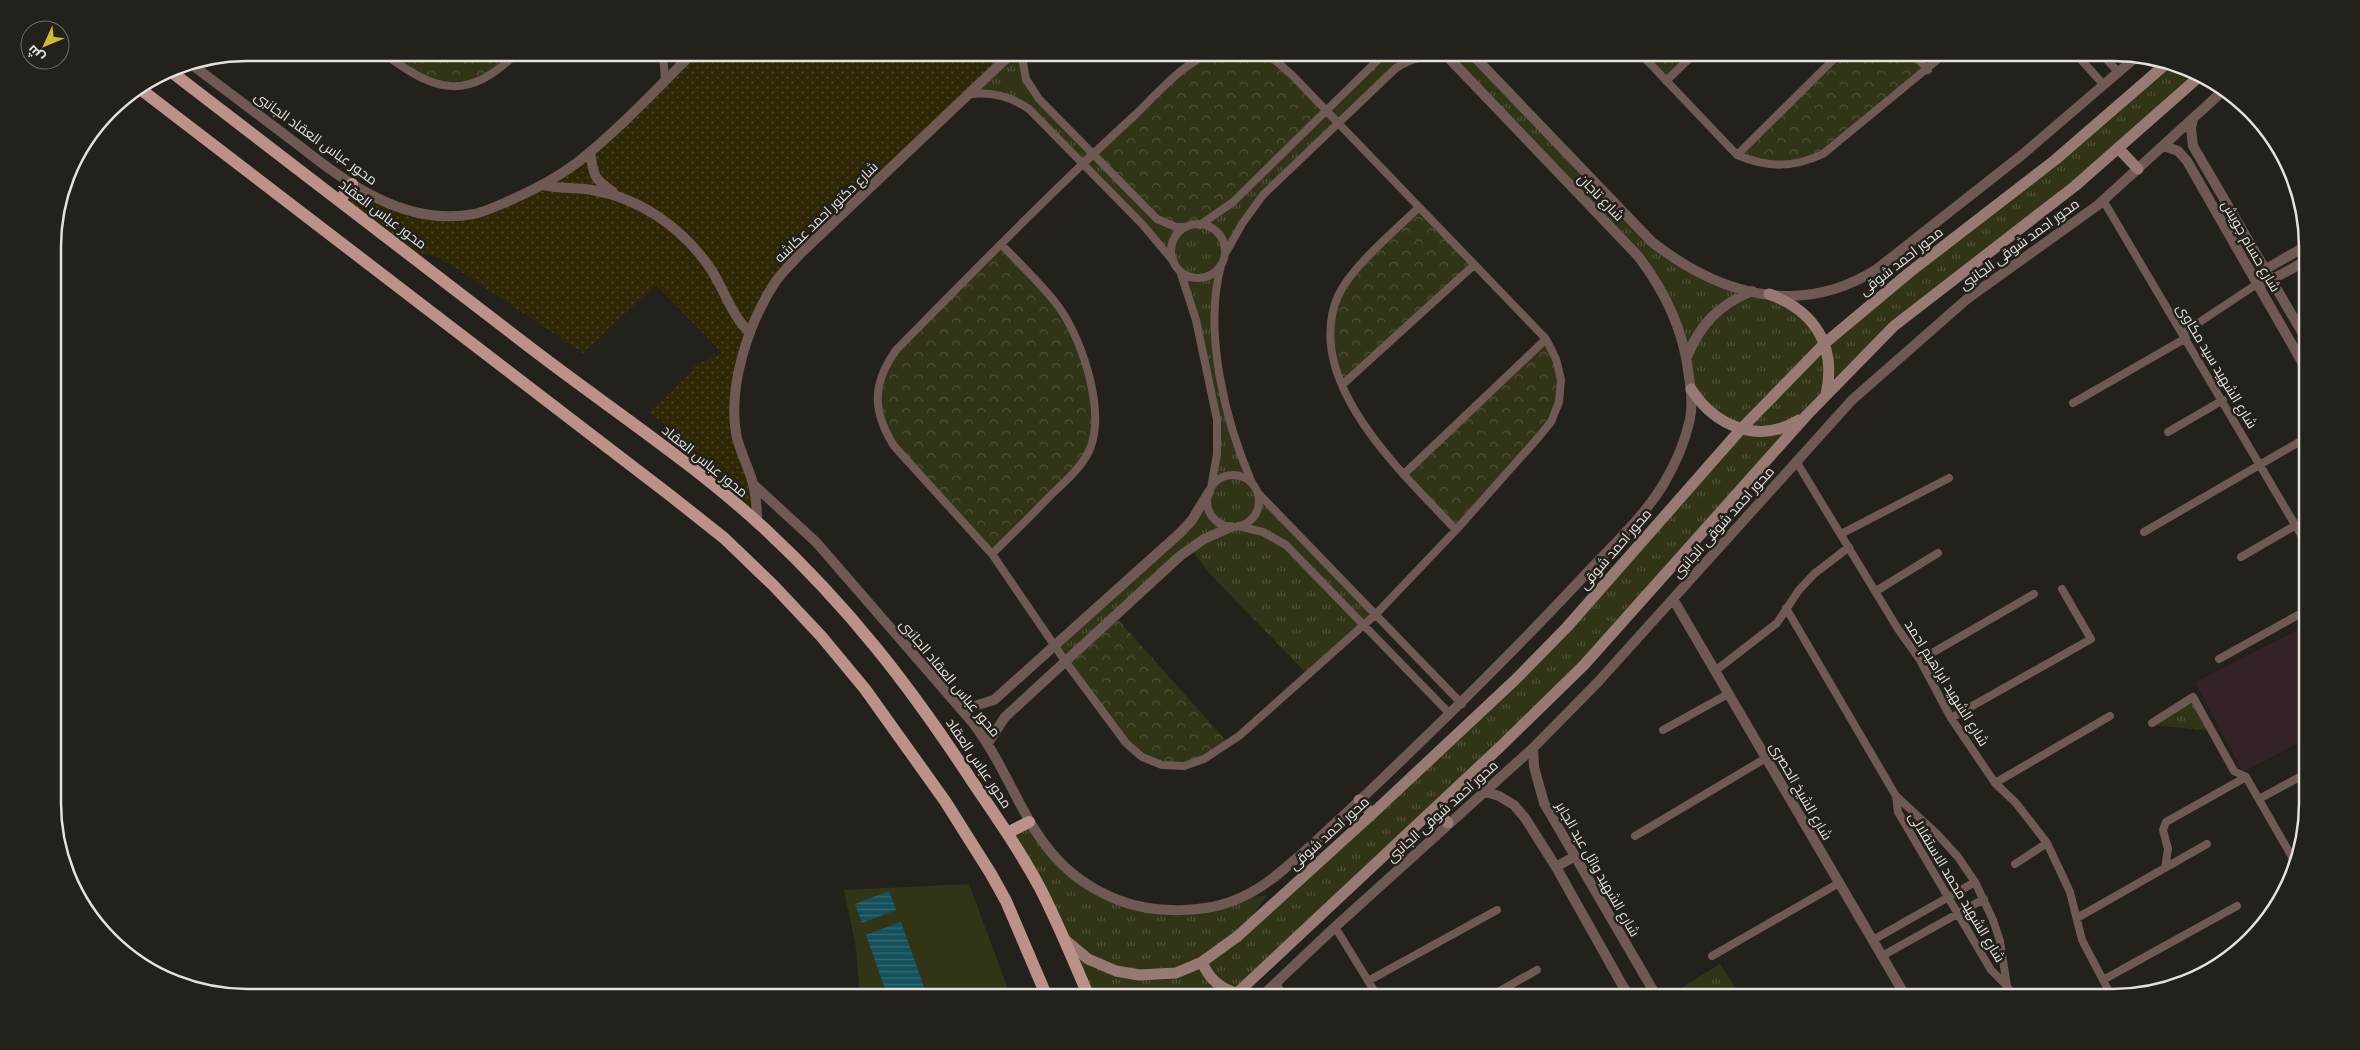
<svg xmlns="http://www.w3.org/2000/svg" width="2360" height="1050" font-family="'Titillium Web',Cairo,sans-serif">
<defs>
<pattern id="grass-tufts" width="24" height="20" patternUnits="userSpaceOnUse" patternTransform="scale(1.25)"><rect width="24" height="20" fill="#323418"/><path d="M3 7l-1-3M5 7V3M7 7l1-3M15 17l-1-3M17 17v-4M19 17l1-3" fill="none" stroke="#505139"/></pattern>
<pattern id="sand-dots" width="8" height="8" patternUnits="userSpaceOnUse" patternTransform="scale(1.25)"><rect width="8" height="8" fill="#2f2706"/><path d="M2 2h.1M6 6h.1" fill="none" stroke="#4d462a" stroke-width="1.8" stroke-linecap="round"/></pattern>
<pattern id="park-crowns" width="20" height="18" patternUnits="userSpaceOnUse" patternTransform="scale(1.25)"><rect width="20" height="18" fill="#323418"/><path d="M2 6a3 3 0 1 1 6 0M12 15a3 3 0 1 1 6 0" fill="none" stroke="#505139"/></pattern>
<pattern id="water-rules" width="6" height="5" patternUnits="userSpaceOnUse" patternTransform="scale(1.25)"><rect width="6" height="5" fill="#15515c"/><path d="M0 2.5h6" fill="none" stroke="#376a73"/></pattern>
</defs>
<rect width="100%" height="100%" fill="#24201b"/>
<path fill="#342226" d="M2307,625V739L2243,772L2195,682Z"/>
<path fill="url(#grass-tufts)" d="M1013,53H1021L1031,90L1149,212L1186,227L1200,225L1386,53H1470L1631,221L1699,274L1787,301L1825,342L2167,63L2187,67L2201,75L2075,186L1894,326L1584,665L1233,997H1088L1007,833L1029,822L1056,859L1119,900L1175,910L1267,895L1239,935L1527,667L1741,429L1700,403L1687,358L1655,279L1447,57L1405,62L1263,195L1225,253L1221,266L1213,319L1229,418L1252,483L1258,493L1376,614L1308,675L1210,574L1190,548L1065,661L1055,646L1170,544L1211,488L1218,437L1196,320L1180,271L1164,249L1018,102L970,94Z
M2193,697L2212,731L2153,725Z
M1720,964L1741,997H1672L1670,995Z"/>
<path fill="url(#sand-dots)" d="M987,52L1000,65L777,280L750,333L735,407L741,454L757,522L689,466L680,440L666,425L649,412L691,372L693,366L722,353L656,285L583,353L448,263L435,256L415,252L340,200L352,184L409,211L475,214L567,170L693,53Z"/>
<path fill="url(#park-crowns)" d="M512,52L486,79L437,84L382,53Z
M1215,53H1258L1275,60L1327,111L1233,202L1200,225L1186,227L1166,224L1092,154L1187,67Z
M1639,53H1696L1666,81Z
M1841,53H1912L1928,70L1838,144L1789,166L1737,155Z
M1419,207L1474,265L1342,385L1331,319L1350,276Z
M1001,244L1056,303L1087,370L1096,428L1078,468L992,554L894,446L877,397L886,363Z
M1546,339L1561,380L1551,422L1456,530L1404,474Z
M1114,615L1228,743L1184,766L1162,765L1126,743L1065,661Z"/>
<path fill="#323418" d="M969,884L1011,997H860L856,948L844,890Z"/>
<path fill="url(#water-rules)" d="M889,891L896,910L862,923L855,904Z
M901,922L926,993L913,997H888L866,935Z"/>
<g fill="none" stroke-linecap="round" stroke-linejoin="round">
<path stroke="#6e5955" stroke-width="8" d="M382,52C436,93 467,102 518,52
M663,52L665,81
M1021,52L1026,79L1039,99L1157,219L1176,227H1186
M1215,52C1186,59 1156,95 1135,115C1052,191 974,271 896,350C872,384 872,411 894,446L992,554L1065,661L1126,743L1142,757L1162,765L1184,766L1204,759L1239,736L1376,614L1456,530L1537,439L1551,422L1559,402L1561,380L1556,359L1546,339L1293,76L1275,60L1258,52
M1639,52L1737,155C1768,168 1793,168 1823,154L1947,52
M1912,52L1928,70
M2074,52L2104,85
M2100,52L2119,73
M1666,81L1696,52
M970,94C992,92 1010,96 1029,109L1142,224L1174,262
M1737,155L1841,52
M2103,200L2307,545
M1419,207C1395,231 1351,267 1338,296C1301,382 1405,475 1456,530
M1171 251a27 27 0 1 1 54 0a27 27 0 1 1-54 0Z
M1200,225L1233,202L1386,52
M1225,254L1242,224L1263,195L1396,68C1412,58 1427,54 1447,57
M1221,266C1203,332 1225,421 1252,483
M1180,271L1196,320L1217,420V454L1211,488
M2183,333L2257,284
M1342,385L1474,265
M2073,403L2186,338
M2168,432L2223,400
M1796,461L1898,629L1920,660L1951,718L1995,783L2016,803L2047,843L2070,892L2082,940L2112,997
M1404,474L1546,339
M1207 501a26 26 0 1 1 52 0a26 26 0 1 1-52 0Z
M1258,493L1462,704
M1238,526L1263,532L1286,545L1450,714
M2144,532L2306,438
M1841,534L1949,478
M992,554C1011,535 1030,517 1048,498C1063,483 1081,469 1090,449C1106,409 1081,334 1055,302C1039,282 1019,263 1001,244
M2241,557L2296,525
M1876,591L1938,553
M1786,608L1896,796L1938,835L1958,857L1975,882L1993,920L2000,941L2007,986
M2219,659L2307,610
M1920,660L2034,594
M1715,671L1777,623L1799,590L1814,574L1849,547
M1951,718L2091,639L2062,589
M2152,723L2193,697L2234,771L2246,777L2296,864
M1663,730L1728,694
M1995,783L2110,716
M1896,796L1898,812L1991,970L2007,986L2013,997
M2259,799L2307,773
M1635,836L1766,758
M2015,864L2047,843
M2165,868L2168,849L2163,830L2166,822L2246,777
M2077,918L2207,844
M1335,927L1378,997
M1873,940L1975,882
M1712,956L1839,883
M1882,956L1984,899
M2103,980L2237,906
M1368,981L1497,910
M1489,997L1537,970"/>
<path stroke="#6e5955" stroke-width="10" d="M1470,52L1652,242C1720,295 1800,318 1877,269L2023,154L2136,57
M191,64C226,90 261,117 297,144C348,184 405,227 474,214C487,211 500,205 513,199C536,189 558,177 578,162C620,129 656,89 694,52
M2193,119L2191,128L2193,146L2306,339
M2164,146L2178,151L2187,161L2306,369
M590,152C594,176 593,178 613,192
M542,185C558,189 575,187 592,190C639,198 680,226 708,265C724,287 730,314 750,333
M2262,274L2266,269L2306,246
M2267,282L2306,261
M1687,357C1700,324 1719,305 1752,291
M754,485L816,542L973,723C1024,791 1029,865 1118,900C1154,914 1207,914 1242,897C1267,886 1285,868 1305,851C1330,828 1355,805 1380,781C1450,714 1518,647 1584,576C1611,547 1642,519 1663,485C1675,465 1685,442 1690,419C1693,405 1691,390 1689,377C1684,331 1666,293 1638,256L1443,52
M757,522C757,510 756,496 753,484C749,467 739,451 736,433C728,385 749,321 776,281C783,271 793,262 802,252L1013,52
M1673,599L1906,997
M958,706L971,707L994,700L1181,532L1192,520L1209,492
M988,743L1005,717L1180,556L1204,539L1231,527
M1533,748L1534,767L1544,803L1657,997
M1483,791L1499,796L1514,805L1525,818L1556,867L1629,997
M1556,867L1575,856
M1276,983L1281,997
M1261,997L1335,927L1533,748L1598,682L1852,400L1967,299L2098,205L2225,89"/>
<path stroke="#997973" stroke-width="11" d="M2118,148L2138,169
M1769,294C1815,311 1837,346 1826,395
M1691,389C1715,426 1758,445 1799,420
M1359,800L1372,814
M1434,809L1448,823
M1064,939L1088,959L1116,971L1139,975L1176,973L1202,962L1238,936L1372,814L1516,679L1567,627L1741,429L1825,343L1910,272L2055,160L2167,63
M1202,962C1209,979 1220,989 1237,993
M1233,997L1500,747L1584,665L1807,415L1894,326L2075,186L2201,75"/>
<path stroke="#bb918a" stroke-width="12" d="M169,70C287,160 405,251 523,342C603,404 690,460 765,529C849,607 910,686 972,781C996,816 1020,851 1040,888C1058,923 1073,960 1089,997
M139,88L671,496L724,538L773,585L821,636L865,689L945,801L991,874L1006,901L1047,997
M340,200L352,184
M1007,833L1029,822"/>
</g>
<g text-anchor="middle" stroke-width="5" stroke-linejoin="round" paint-order="stroke">
<g font-size="14" fill="#e4e1de" stroke="#24201b">
<text transform="translate(316 138) rotate(36)" y="5">محور عباس العقاد الجانبى</text>
<text transform="translate(1601 197) rotate(46)" y="5">شارع تاجان</text>
<text transform="translate(826 212) rotate(-44)" y="5">شارع دكتور احمد عكاشه</text>
<text transform="translate(383 214) rotate(37)" y="5">محور عباس العقاد</text>
<text transform="translate(2019 244) rotate(-36)" y="5">محور احمد شوقى الجانبى</text>
<text transform="translate(2251 246) rotate(60)" y="5">شارع حسام جويش</text>
<text transform="translate(1901 261) rotate(-38)" y="5">محور احمد شوقى</text>
<text transform="translate(2217 366) rotate(59)" y="5">شارع الشهيد سيد مكاوى</text>
<text transform="translate(705 461) rotate(39)" y="5">محور عباس العقاد</text>
<text transform="translate(1723 522) rotate(-48)" y="5">محور احمد شوقى الجانبى</text>
<text transform="translate(1615 549) rotate(-49)" y="5">محور احمد شوقى</text>
<text transform="translate(950 678) rotate(50)" y="5">محور عباس العقاد الجانبى</text>
<text transform="translate(1947 683) rotate(58)" y="5">شارع الشهيد ابراهيم احمد</text>
<text transform="translate(979 763) rotate(56)" y="5">محور عباس العقاد</text>
<text transform="translate(1801 791) rotate(60)" y="5">شارع الشيخ الحصرى</text>
<text transform="translate(1442 811) rotate(-42)" y="5">محور احمد شوقى الجانبى</text>
<text transform="translate(1329 833) rotate(-42)" y="5">محور احمد شوقى</text>
<text transform="translate(1598 869) rotate(60)" y="5">شارع الشهيد وائل عبد الجابر</text>
<text transform="translate(1957 887) rotate(59)" y="5">شارع الشهيد محمد الاستقلالى</text>
</g>
</g>
<path d="M0 0H2360V1050H0ZM247 61H2113A186 186 0 0 1 2299 247V803A186 186 0 0 1 2113 989H247A186 186 0 0 1 61 803V247A186 186 0 0 1 247 61Z" fill="#24201b" fill-rule="evenodd"/>
<path fill="none" stroke="#e4e1de" stroke-width="2.5" d="M247 61H2113A186 186 0 0 1 2299 247V803A186 186 0 0 1 2113 989H247A186 186 0 0 1 61 803V247A186 186 0 0 1 247 61Z"/>
<g transform="translate(45 45) rotate(226)"><circle r="24" fill="#24201b" stroke="#716d69"/>
<path d="M0-4L9 19L0 12L-9 19Z" fill="#cdb938"/>
<text y="-8" font-size="14" font-weight="bold" text-anchor="middle" fill="#e4e1de">ش</text>
</g>
</svg>
